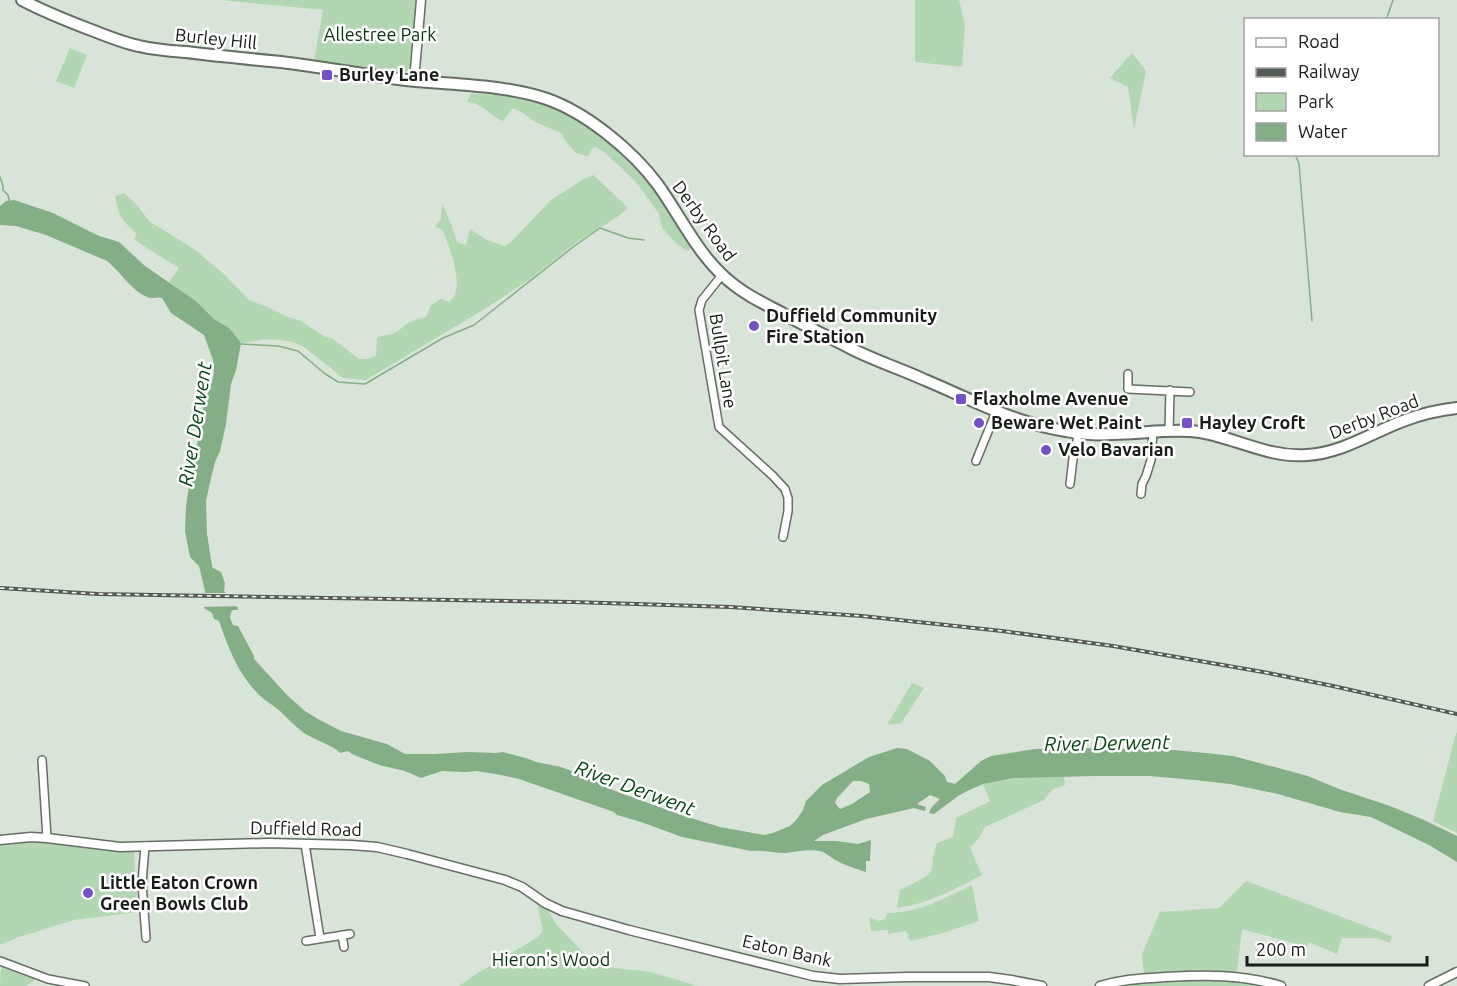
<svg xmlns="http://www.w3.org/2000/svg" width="1457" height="986" font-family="Ubuntu,sans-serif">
<rect width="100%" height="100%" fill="#d8e4d7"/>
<path fill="#b3d6b2" d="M221,0H418L412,65L405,73L314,61L323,10Z
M915,0H959L965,25L962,67L915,62Z
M70,48L87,55L74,88L56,81Z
M1132,53L1146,71L1134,129L1128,87L1110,78Z
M471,94C486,94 501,94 516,97C567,107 614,139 647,179C664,200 678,225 693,248L687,251L677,244L662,228L659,214L636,182L604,152L594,146L588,156L576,153L566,142L561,133L535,122L525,114L513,108L503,121C497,119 495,116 490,113C483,107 476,103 467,102Z
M594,175L628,208L619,216L574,244L530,279L488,307L366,380L343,378L304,347C284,336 256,339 235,345L229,328L214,319L196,301L169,282L179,268C164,258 148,250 134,239L137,234C121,220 119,216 115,196L124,193L138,206L149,221L200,253L207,260L225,275L249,300L265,306L290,318L299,320L324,336L333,339L359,359H368L376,356L377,338C383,334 389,336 396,332C402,329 406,323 412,321C416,319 422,318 426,317L431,305L441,299L449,302C467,290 449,245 442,229L435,227L441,218L442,203L452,226L457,242L466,245L470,229L485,239L504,246L511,242L551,200L585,178Z
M912,683L924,688L901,723L887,725Z
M1456,733H1457V833L1433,821Z
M1064,776L1065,785L1052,790L1044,800L985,827L979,838L970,848L982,875C956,889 927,904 897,908L900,890L927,876L932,869L933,857L937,843L953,837L956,818L990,801L983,784L1013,778Z
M29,840L63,843L103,850L134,852L138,912L74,920L16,938L0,945V843Z
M1246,881L1392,936L1390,943L1377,938H1342L1337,954L1309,942L1307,947L1242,929L1237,972H1186L1144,975L1142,954L1160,912L1219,908Z
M972,885L979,921L943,933L910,941L906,931L888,934V930L871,931L869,917L879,921L885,919L888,913C919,913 945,898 972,885Z
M537,903L548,908V911L557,925L596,966L651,972L698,986H459L476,974L538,937L543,931Z
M1,966L31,974L34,981L26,986H0Z
M1221,980L1257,986H1123L1131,984L1180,981Z"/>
<path fill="#84ae85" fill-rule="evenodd" d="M14,200L53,213L99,236L119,242L145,266L196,301L214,319L229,328L241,343L236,370L231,384L226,424L220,451L215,462L211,478L206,501L207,534L212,566L213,568L221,572L225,583L224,591L238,608V610H233L231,612L230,618L233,625L238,626L254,656V659L288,696L305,711L318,719L341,731L387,744L405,754H435L468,752L496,753L503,752L529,759L536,762L561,767L580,774L610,789L681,815L720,827L764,835L773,833L790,826L797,819L803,810L806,801L822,785L869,757L897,748L907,749L930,761L945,776L947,782L955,784L981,761L991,756L1035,749L1079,748L1173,750L1206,753L1233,756L1308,776L1339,789L1390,806L1424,820L1457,836V862L1429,845L1371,817L1340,812L1278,794L1230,784L1195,780L1149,776H1095L1013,778L983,784L967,791L958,796L934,814L929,813L931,808L940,799L930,795L917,804L926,807L925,811L914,808L866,819L823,835L814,841H836L858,844L871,840L870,861H866V872C855,868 844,865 835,860C831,857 827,854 823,852C811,848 797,852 785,853C773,853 763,850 751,851L682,837L641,822L617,815L614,812L519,779L501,775L476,771L466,772L442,771L421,778L405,771L379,765L352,754L348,751L340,753C335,746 314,740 304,733C295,726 288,719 280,711C276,707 270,704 265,700C241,681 229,650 219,621L214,619L212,613L204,608L205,591L199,566L190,557L185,531L186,506L190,479L197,446L204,403L212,382L214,373L213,360L204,335L171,313L162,298C159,297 156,298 152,298C136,297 120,271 107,261L46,235L16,226L0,225V206L6,201ZM853,781H861L869,784L870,792L852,804L840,809L835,803L837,798Z"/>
<path fill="#d8e4d7" d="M202,593H230L240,606L201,607Z"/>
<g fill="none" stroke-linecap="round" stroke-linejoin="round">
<path stroke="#84ae85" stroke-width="1.5" d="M1386,20L1393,0
M1295,154L1299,164L1312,321
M0,177L3,186V190L8,195L9,200
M241,344L278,346L298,351L324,373L338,382L365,384L443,338L474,325L573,247L600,228L628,238L644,240"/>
<g stroke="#646e64" stroke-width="10">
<path id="minor" d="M722,275L702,300L699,310L719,427L773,476L785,489L788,498V511L783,537
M1128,374V389L1190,392
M1169,431L1170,390
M976,461L996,412
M1070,484L1074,450L1077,441L1078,433
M1141,494L1142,484L1146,476L1151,460L1153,432
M42,760L47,838
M305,844L320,938
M145,846L142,883L146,938
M342,935L344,947
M306,941L350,934
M0,961L48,979L85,986"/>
</g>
<g stroke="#646e64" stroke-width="11">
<path id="tertiary" d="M414,81L421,0
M0,840L31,837L47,838L120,847L269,843L351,845L377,847L407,854L505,880L522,887L545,903L562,911L629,930L813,976L840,979L907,977H989L1011,980L1042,986
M1100,986C1122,979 1142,979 1165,977C1206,975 1241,974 1281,986
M1429,986L1457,972"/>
</g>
<g stroke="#646e64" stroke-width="14">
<path id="trunk" d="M22,0C45,12 70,22 94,31C109,37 124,43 139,46C155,50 171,51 186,52C218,56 249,59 281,62C323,67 364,75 406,80C452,85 502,84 547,99C587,113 633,151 658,185C681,217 698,255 728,280C744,294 763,303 782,313C805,326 829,337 852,349C876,361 901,369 925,380C973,400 1013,423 1066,431C1081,434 1097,435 1113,434C1142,434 1171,428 1200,432C1236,438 1269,458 1307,455C1342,453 1371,433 1403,421C1421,414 1439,410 1457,408"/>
</g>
<use href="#minor" stroke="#fff" stroke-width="7"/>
<use href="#tertiary" stroke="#fff" stroke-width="8"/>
<use href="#trunk" stroke="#fff" stroke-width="10"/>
<g stroke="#545b54" stroke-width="4">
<path id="rail" d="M0,588L98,594L573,602L730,607L862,616L1002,631L1113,646L1263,672L1333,686L1457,714"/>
</g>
<use href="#rail" stroke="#fff" stroke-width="1.5" stroke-dasharray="4.5" stroke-linecap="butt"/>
</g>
<g fill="#7650ca" stroke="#fff" stroke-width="2">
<rect x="321" y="69" width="12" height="12" rx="3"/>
<circle cx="754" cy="326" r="6"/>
<rect x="955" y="393" width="12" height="12" rx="3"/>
<circle cx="979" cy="423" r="6"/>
<rect x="1181" y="417" width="12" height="12" rx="3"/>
<circle cx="1046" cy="450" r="6"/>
<circle cx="88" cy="893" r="6"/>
</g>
<g text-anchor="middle" stroke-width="5" stroke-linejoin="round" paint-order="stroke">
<g font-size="18" fill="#05340b" stroke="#fff">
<text x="380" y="41">Allestree Park</text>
<text x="551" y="966">Hieron's Wood</text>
</g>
<g font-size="18" fill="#171c17" stroke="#fff">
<text transform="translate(216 39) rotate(6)" y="6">Burley Hill</text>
<text transform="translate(704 221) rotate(54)" y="6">Derby Road</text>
<text transform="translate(723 361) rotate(81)" y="6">Bullpit Lane</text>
<text transform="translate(1374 417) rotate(-21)" y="6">Derby Road</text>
<text transform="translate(306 829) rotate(1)" y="6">Duffield Road</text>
<text transform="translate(787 951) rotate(13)" y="6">Eaton Bank</text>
</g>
<g font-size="18" font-weight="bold" fill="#171c17" stroke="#fff" text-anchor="start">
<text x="339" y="81">Burley Lane</text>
<text x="766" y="322">Duffield Community<tspan x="766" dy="21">Fire Station</tspan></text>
<text x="973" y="405">Flaxholme Avenue</text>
<text x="991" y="429">Beware Wet Paint</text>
<text x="1199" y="429">Hayley Croft</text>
<text x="1058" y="456">Velo Bavarian</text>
<text x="100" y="889">Little Eaton Crown<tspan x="100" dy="21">Green Bowls Club</tspan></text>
</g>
<g font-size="20" font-style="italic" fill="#054710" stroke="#fff">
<text transform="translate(195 424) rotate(-81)" y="7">River Derwent</text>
<text transform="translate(1107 743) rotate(-1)" y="7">River Derwent</text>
<text transform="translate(635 788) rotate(20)" y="7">River Derwent</text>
</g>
</g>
<rect x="1244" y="18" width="195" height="138" fill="#ffffff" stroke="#a2a4a2" stroke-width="1.5"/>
<rect x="1256" y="38" width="30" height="9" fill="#ffffff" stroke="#a2a4a2" stroke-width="1.5"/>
<text x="1298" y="48" font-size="18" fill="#171c17">Road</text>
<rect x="1256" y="68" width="30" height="9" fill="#545b54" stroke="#a2a4a2" stroke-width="1.5"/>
<text x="1298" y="78" font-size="18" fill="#171c17">Railway</text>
<rect x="1256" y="93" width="30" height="18" fill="#b3d6b2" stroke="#a2a4a2" stroke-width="1.5"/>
<text x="1298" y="108" font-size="18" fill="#171c17">Park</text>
<rect x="1256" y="123" width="30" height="18" fill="#84ae85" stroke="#a2a4a2" stroke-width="1.5"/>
<text x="1298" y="138" font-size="18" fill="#171c17">Water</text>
<path d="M1247 956v9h180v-9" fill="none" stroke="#171c17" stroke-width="3"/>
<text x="1256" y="956" font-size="18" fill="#171c17" stroke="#ffffff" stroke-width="4.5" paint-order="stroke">200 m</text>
</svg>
